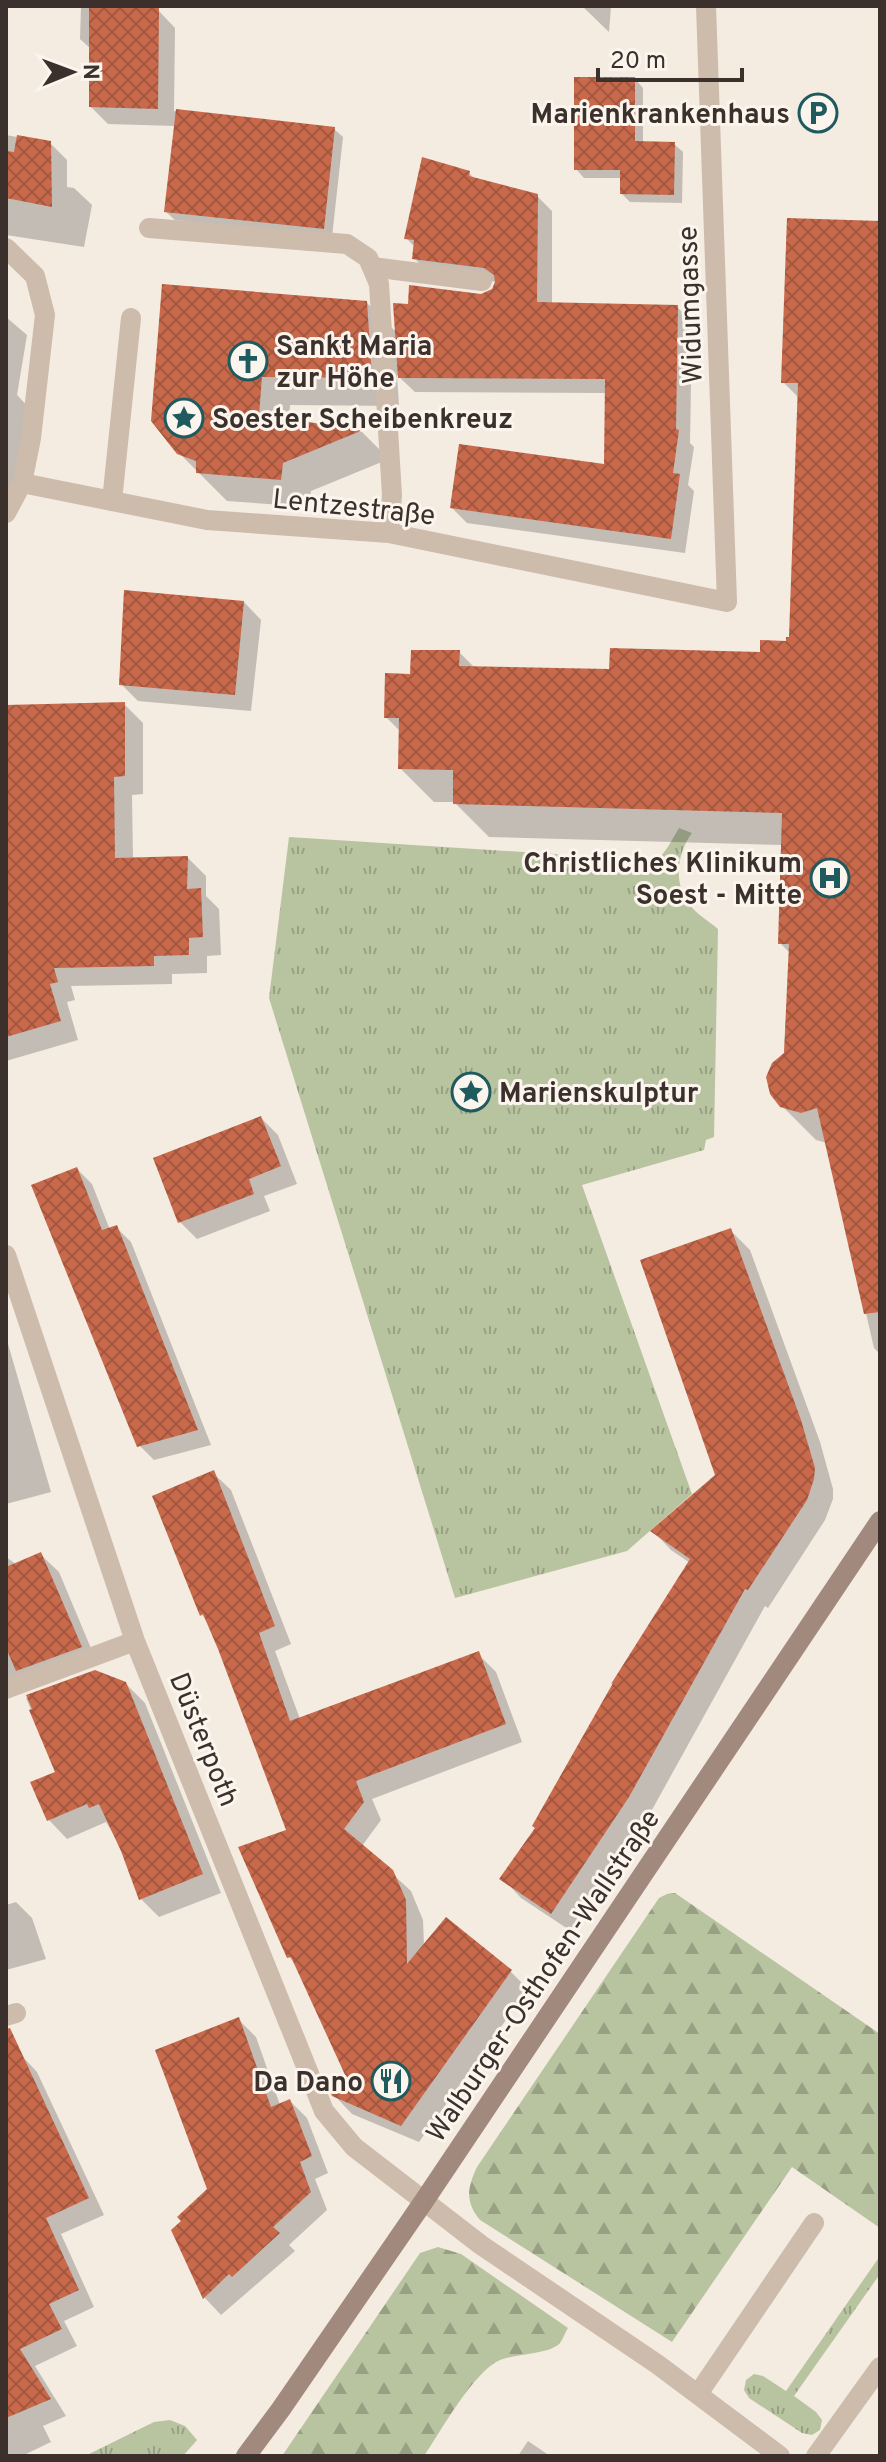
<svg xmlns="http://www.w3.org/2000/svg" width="886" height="2462" font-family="Overpass,sans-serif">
<defs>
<pattern id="grass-tufts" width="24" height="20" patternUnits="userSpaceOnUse" patternTransform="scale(2)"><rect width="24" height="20" fill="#b8c4a0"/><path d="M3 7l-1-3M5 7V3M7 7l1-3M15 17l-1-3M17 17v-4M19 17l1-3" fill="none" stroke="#97a083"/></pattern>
<pattern id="forest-firs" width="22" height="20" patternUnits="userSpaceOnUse" patternTransform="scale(2)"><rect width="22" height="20" fill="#b8c4a0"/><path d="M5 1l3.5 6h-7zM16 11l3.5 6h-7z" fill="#97a083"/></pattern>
<pattern id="building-cross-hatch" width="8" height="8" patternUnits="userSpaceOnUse" patternTransform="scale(2)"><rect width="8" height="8" fill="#c8694b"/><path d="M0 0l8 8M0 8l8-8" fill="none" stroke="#a4573f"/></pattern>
</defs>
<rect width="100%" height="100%" fill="#f4ebe1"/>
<path fill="url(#grass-tufts)" d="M679,828L692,833C677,853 673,883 689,904C696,914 709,921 718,929L714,1137L706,1140L704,1150L582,1185L692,1494L627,1551L455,1598L269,998L289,837L569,855C598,867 630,883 658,859C666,852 673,838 679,828Z
M880,2256V2274L794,2396L816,2412L822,2420L820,2430L812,2435L802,2433L749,2398L744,2390L746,2380L754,2374L763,2376L786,2391Z
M170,2420L185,2426L197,2440L183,2456H85L154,2422Z"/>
<path fill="url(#forest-firs)" d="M675,1893L880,2034V2228L792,2167L672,2342L480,2220C465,2202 467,2188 477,2167L659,1898L667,1894Z
M438,2247L461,2254L568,2328C565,2332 563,2340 559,2344C549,2354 515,2354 500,2360C474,2371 441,2431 424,2456H282L420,2253Z"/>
<path fill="#0003" d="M81,6H139V10H158L175,28L174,111L334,129L343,137L332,237L175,220L166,212L176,126L108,124L91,107V49L80,39Z
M582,6H611L609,32Z
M635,79L643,88V144H674L683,152L682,203L630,202L622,194V178H584L576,169Z
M6,135L50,143L67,160V187L74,188L92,205L84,247L6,235Z
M469,173L476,180L537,196L552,211V305L677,307L692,322L690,443L694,447L688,485L694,491L685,553L467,523L452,508L606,466L607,393L415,392L397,375L399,406L290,405L289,422L362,432L389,459L311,491L309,507L227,501L179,453L153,420L366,302L397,333L409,306L481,296L493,291L497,282L429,273L414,258L415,247L406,238Z
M880,223V1354L874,1348L827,1143L816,1140L781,1105L790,953L780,943L783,845L489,837L454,802H434L400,768L401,732L386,717L411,676L459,652L475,668L611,671L762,654L788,643L791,639L799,398L783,382Z
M6,317L27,335L17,395L33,412L6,509Z
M244,602L261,620L251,711L138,701L121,684Z
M124,704L143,723V794L132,795L133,859L188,858L206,876V896L219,909L221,955L207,956V973L172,974V984L71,986L75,1000L67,1002L78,1040L6,1061V764Z
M261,1118L278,1135L297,1184L264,1196L270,1211L197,1239L180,1222Z
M77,1169L92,1184L110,1230L116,1227L131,1242L211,1445L154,1460L139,1445Z
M730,1230L750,1250L820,1442L833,1489V1499L825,1520L768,1608L765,1606L648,1817L571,1931L521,1898L502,1878L537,1829L690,1563L671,1550L653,1531L718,1476Z
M6,1337L51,1492L6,1504Z
M213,1473L231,1490L291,1644L275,1651L300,1719L478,1654L496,1672L522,1742L372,1799L381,1820L362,1846L411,1891L423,1920L424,1947L510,1971L528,1989L419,2142L352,2114L334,2095L349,2078L298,1966L289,1957L288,1831L208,1621L202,1615Z
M41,1555L59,1572L98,1665L6,1687V1557L17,1565Z
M95,1672L125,1683L145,1703L221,1893L159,1917L141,1899L123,1850L106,1822L67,1839L49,1820L58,1773L26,1698Z
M16,1902L32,1918L46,1959L6,1970V1905Z
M239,2020L256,2037L280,2105L290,2101L307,2118L328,2173L315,2179L327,2210L289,2245L295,2251L221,2315L205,2298L173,2231L209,2189Z
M21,2055L37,2072L104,2215L61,2234L94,2307L64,2321L77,2346L35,2366L66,2416L43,2426L51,2442L22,2456H6V2062Z
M528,2441L550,2456H518Z"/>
<path fill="url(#building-cross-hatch)" d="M89,7L159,8L158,109L89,107Z
M574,77H635V141L675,142L674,195L620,194V170H574Z
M176,109L335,127L324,229L164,212Z
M17,135L51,141L52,207L6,198V151L14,152Z
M422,157L470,171L469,176L538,194L537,302L678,305L676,429L679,430L673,473L680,474L671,539L450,508L459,444L604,464L605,379L398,378L393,303L408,304L409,285L481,294L492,289L495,282L494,275L484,268L412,259L414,240L404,239Z
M787,218L880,221V1312L864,1314L817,1108L801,1113L780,1107L770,1094L766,1077L772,1063L784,1053L789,944H778L782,813L453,804V770L398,769L399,718H384L385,673L410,674L411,650H460L459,666L609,669L610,648L760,652V640L786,641V637H789L798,383H781Z
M162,284L367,301L372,378L262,377L259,415L363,430L283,463L281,480L196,473V461L177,454L151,421Z
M124,590L244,601L235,695L119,685Z
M125,702V776L114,777L115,858L188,856L187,889L201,888L203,937L189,938V955L154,956V966L54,968L58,982L50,984L61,1021L6,1037V705Z
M261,1116L281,1166L249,1179L254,1194L178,1223L153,1158Z
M77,1167L102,1230L117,1225L198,1430L137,1447L31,1185Z
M731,1228L801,1420L815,1468L814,1479L807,1500L748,1590L745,1589L629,1797L551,1914L499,1879L535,1828L532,1826L613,1683L611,1684L690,1559L650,1531L715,1475L640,1260Z
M214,1470L275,1626L259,1633L290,1721L479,1651L506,1724L356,1781L364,1802L344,1829L393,1870L406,1900L407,1964L446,1917L512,1970L401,2126L332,2096L327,2085L346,2077L291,1957L287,1958L238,1847L286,1830L218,1649L203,1614L200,1616L152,1496Z
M41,1552L82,1647L16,1671L6,1648V1567Z
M95,1670L126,1682L203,1874L139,1900L121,1851L99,1804L89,1808L87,1804L47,1821L30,1782L55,1772L29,1710L32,1709L26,1695Z
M239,2017L271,2107L290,2099L312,2156L300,2162L311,2192L273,2227L280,2233L232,2277L229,2274L203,2299L171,2230L181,2221L177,2217L207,2189L155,2050Z
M10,2028L89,2198L46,2218L79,2290L49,2304L62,2329L20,2349L51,2399L6,2418V2029Z"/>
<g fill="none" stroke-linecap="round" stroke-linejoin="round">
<path stroke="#cdbbac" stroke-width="20" d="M372,267L482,281
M112,501L131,318
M6,2016L16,2013
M424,2201L481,2245L657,2364L780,2456
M698,2394L814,2223
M816,2456L880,2367"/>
<path stroke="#cdbbac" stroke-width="20" d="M149,228L347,244L368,258L379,284L392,495L389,533
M6,248L35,276L45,315L31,438L22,483L6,513
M22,483L207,520L389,533L727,602L706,6
M6,1255L135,1641L324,2111L354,2147L424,2201
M6,1689L135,1641"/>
<path stroke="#a18a7d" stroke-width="20" d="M246,2456L281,2409L424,2201L880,1521"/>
</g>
<defs>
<g id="parking-ring" transform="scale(2)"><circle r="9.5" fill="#fbf5ee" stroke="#1f5a5e" stroke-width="1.5"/><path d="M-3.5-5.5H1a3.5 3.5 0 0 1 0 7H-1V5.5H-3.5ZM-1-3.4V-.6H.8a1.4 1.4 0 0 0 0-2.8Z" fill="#1f5a5e"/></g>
<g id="church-ring" transform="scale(2)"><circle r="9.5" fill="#fbf5ee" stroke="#1f5a5e" stroke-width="1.5"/><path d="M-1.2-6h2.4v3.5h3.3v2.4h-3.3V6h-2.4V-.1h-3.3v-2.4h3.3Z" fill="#1f5a5e"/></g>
<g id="sight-ring" transform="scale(2)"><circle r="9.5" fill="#fbf5ee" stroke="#1f5a5e" stroke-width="1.5"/><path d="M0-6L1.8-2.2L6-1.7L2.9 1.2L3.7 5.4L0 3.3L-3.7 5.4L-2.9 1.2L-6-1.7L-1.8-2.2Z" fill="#1f5a5e"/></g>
<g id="hospital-ring" transform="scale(2)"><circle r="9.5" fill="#fbf5ee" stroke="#1f5a5e" stroke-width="1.5"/><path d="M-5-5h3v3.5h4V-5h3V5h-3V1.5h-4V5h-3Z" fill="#1f5a5e"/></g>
<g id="restaurant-ring" transform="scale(2)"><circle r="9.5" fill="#fbf5ee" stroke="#1f5a5e" stroke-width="1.5"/><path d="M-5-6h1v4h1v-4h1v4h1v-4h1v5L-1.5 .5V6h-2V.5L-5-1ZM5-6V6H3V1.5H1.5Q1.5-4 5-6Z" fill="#1f5a5e"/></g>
</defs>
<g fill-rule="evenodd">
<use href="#parking-ring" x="818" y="113"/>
<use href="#church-ring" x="248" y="361"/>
<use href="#sight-ring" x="184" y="418"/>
<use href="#hospital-ring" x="830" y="878"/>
<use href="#sight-ring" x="471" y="1092"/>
<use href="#restaurant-ring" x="391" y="2081"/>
</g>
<g text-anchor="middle" stroke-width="6" stroke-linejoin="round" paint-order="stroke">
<g font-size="28" font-weight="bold" fill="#3b302b" stroke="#fbf5ee" text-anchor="end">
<text x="790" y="123">Marienkrankenhaus</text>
<text x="276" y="355" text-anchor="start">Sankt Maria<tspan x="276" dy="32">zur Höhe</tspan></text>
<text x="212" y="428" text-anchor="start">Soester Scheibenkreuz</text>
<text x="802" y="872">Christliches Klinikum<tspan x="802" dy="32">Soest - Mitte</tspan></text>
<text x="499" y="1102" text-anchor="start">Marienskulptur</text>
<text x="363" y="2091">Da Dano</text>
</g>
<g font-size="28" fill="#3b302b" stroke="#fbf5ee">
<text transform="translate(689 305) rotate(-92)" y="10">Widumgasse</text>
<text transform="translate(354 506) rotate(6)" y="10">Lentzestraße</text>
<text transform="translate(205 1739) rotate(68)" y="10">Düsterpoth</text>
<text transform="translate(542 1975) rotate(-56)" y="10">Walburger-Osthofen-Wallstraße</text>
</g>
</g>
<rect width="886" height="2462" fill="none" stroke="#3b302b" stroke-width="16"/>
<g transform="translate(72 72) rotate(89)" stroke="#fbf5ee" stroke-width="6" paint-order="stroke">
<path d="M0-6L14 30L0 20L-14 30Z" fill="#3b302b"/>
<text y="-12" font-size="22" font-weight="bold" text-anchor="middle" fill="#3b302b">N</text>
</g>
<path d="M598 68v12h144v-12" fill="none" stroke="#3b302b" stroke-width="4"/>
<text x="610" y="68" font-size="24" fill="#3b302b" stroke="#fbf5ee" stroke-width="6" paint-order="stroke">20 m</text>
</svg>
